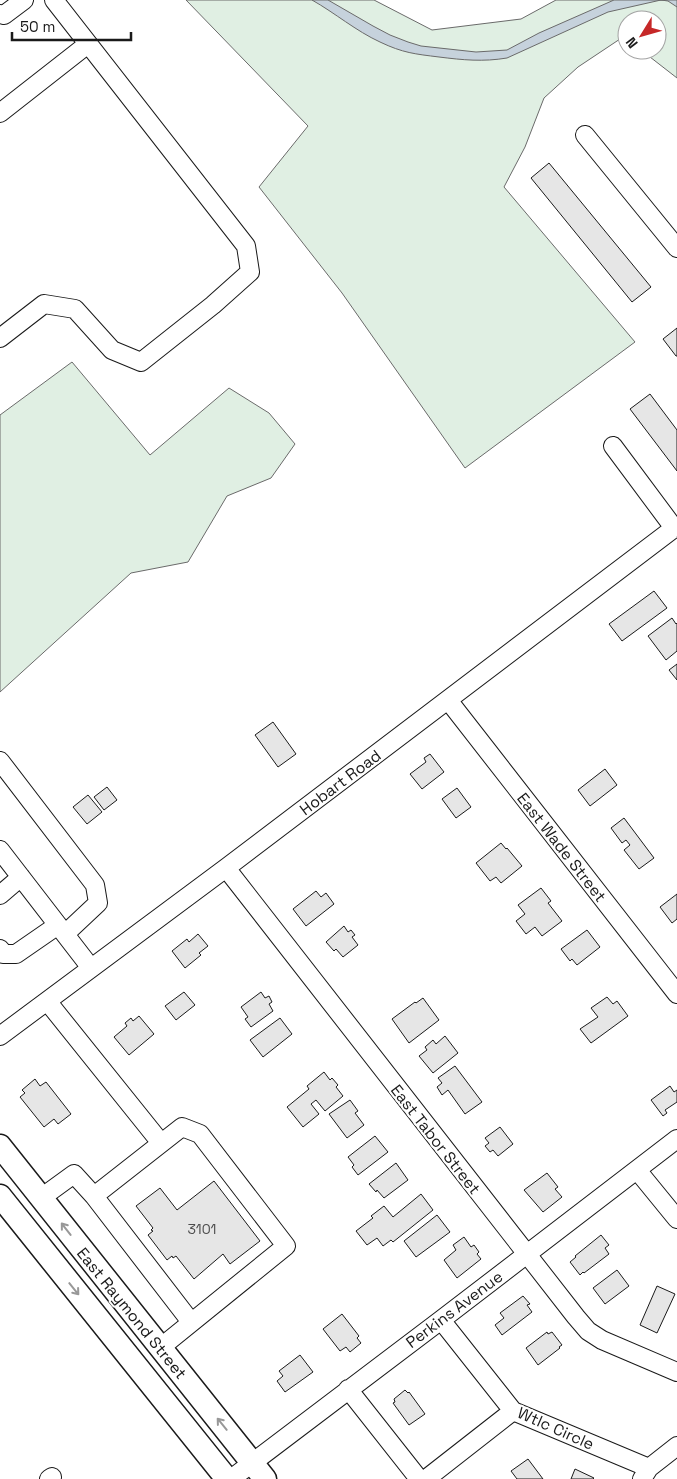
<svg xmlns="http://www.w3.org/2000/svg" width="677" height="1479" font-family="'Space Grotesk',sans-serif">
<rect width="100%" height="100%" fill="#fff"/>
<path fill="#e0efe3" stroke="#6a6a6a" d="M186,0H374L432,30L521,19L556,0H677V78L641,50H657V20H627V39L623,37L578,67L544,98L525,147L504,187L635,342L465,468L342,293L259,187L308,126Z
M72,362L150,455L229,388L269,413L295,444L271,478L227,496L188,562L131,573L0,692V415Z"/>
<path fill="#c6d2dc" stroke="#6a6a6a" d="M312,0H328L373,26L390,35L408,42L421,46L476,52L507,50L539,33L614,0H677V7L668,1L661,0L608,12L507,58C483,62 463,60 439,57C415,54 403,53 380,42C356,31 335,13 312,0Z"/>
<path fill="#e6e6e6" stroke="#1a1a1a" d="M549,163L651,287L632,302L531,178Z
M677,328V356H676L663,339Z
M650,394L677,430V471L630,409Z
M654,591L667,608L622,641L609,624Z
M672,618L676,624L677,623V651L666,660L648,636Z
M677,664V680L669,670Z
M273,722L296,754L278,767L255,735Z
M430,754L444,772L422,789L410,774L426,762L424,758Z
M605,769L617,785L590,806L578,790Z
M107,787L117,800L104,810L94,797Z
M457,788L471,807L456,818L442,799Z
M88,795L102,812L87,824L73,807Z
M624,818L654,858L639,869L624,850L630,845L626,840L622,843L611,828Z
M501,843L506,849L507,848L522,866L501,883L496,877L490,881L476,863Z
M541,888L551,901L548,903L562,921L542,936L535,927L526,934L516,921L525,914L518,905Z
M316,891L321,897L326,893L334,904L306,926L293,909Z
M677,894V919L672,923L660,907Z
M344,926L348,932L351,930L355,935L352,937L358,945L343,957L336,949L334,951L326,942Z
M587,930L600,947L577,965L572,959L570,961L561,949Z
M198,934L208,946L199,953L201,955L185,968L172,951L187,939L189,942Z
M184,992L195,1005L176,1020L165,1006Z
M261,992L265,998L269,996L272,1002L269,1004L273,1011L251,1027L245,1019L248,1017L241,1007Z
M607,997L613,1004L617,1001L628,1016L591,1043L580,1029L598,1017L591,1008Z
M423,998L439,1020L409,1043L392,1019L415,1002L416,1003Z
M139,1016L154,1034L129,1055L114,1037L127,1026L125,1023L131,1018L133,1021Z
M280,1018L292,1034L263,1057L250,1040Z
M445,1036L458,1053L433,1073L419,1056L427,1050L425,1047L433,1040L436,1044Z
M455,1066L482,1102L465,1114L448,1090L442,1095L437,1087L442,1083L438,1078Z
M324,1072L330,1080L332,1078L338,1085L336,1087L343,1096L325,1111L316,1100L311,1104L319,1114L303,1127L287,1107L309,1089L307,1086Z
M35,1079L40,1086L46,1082L71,1114L58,1124L54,1119L44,1127L20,1097L25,1093L22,1090Z
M670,1086L674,1092L677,1090V1102L665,1110L667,1113L663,1116L651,1100Z
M350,1100L358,1111L355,1113L364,1125L347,1138L329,1114Z
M500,1127L513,1144L498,1156L493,1150L490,1152L485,1146L489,1143L485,1138Z
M375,1136L388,1152L358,1175L352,1167L354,1165L348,1157Z
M396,1163L408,1180L384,1198L377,1190L376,1192L369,1184Z
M547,1173L558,1187L555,1189L562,1197L543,1212L524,1190Z
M214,1181L260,1241L230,1264L223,1254L194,1279L176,1256L173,1258L172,1256L167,1260L148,1235L153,1231L151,1230L153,1228L136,1206L160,1188L177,1210Z
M421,1194L433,1210L393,1242L391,1240L383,1246L377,1238L367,1245L356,1231L373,1218L371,1216L384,1206L393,1217Z
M437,1215L450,1232L416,1257L404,1241Z
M601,1235L609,1245L605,1248L609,1254L584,1273L583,1272L580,1275L570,1262L576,1257L575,1256Z
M464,1237L471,1247L474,1245L479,1252L477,1254L481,1259L457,1278L444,1260L456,1250L453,1245Z
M617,1270L629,1286L605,1304L593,1288Z
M657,1286L675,1294L657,1333L640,1325Z
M523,1296L530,1304L527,1305L532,1312L502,1335L495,1325L504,1318L500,1313Z
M342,1314L359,1336L357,1338L361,1343L350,1352L346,1347L340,1351L323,1329Z
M547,1332L548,1334L552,1332L562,1345L559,1347L560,1348L538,1365L526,1348Z
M300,1355L313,1372L285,1392L277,1381L283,1376L279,1371Z
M405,1390L408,1393L409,1392L425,1414L409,1425L393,1403L395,1402L394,1399Z
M528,1459L543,1479H517L511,1471Z
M575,1469L594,1478L593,1479H571Z"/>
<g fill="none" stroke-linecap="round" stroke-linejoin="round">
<g stroke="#1a1a1a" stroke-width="20">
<path id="minor" d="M0,14L4,15L24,0
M0,113L88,44
M585,135L677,248
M0,338L44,304L75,309L112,350L141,362L213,305L250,272L246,246L54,0
M613,446L674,528
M448,700L677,994
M0,761L95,885L98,903L65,934
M0,850L91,968
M226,868L576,1317L588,1331L602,1340L677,1372
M0,895L21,877
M0,949L3,954H16L58,925
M47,1001L161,1143
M0,1036L226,868L677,526
M637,1170L677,1219
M41,1198L74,1174L94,1196
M441,1320L513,1411L649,1468
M160,1348L286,1246L200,1134L182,1127L94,1196L191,1322
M348,1389L419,1479
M49,1479L52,1477
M231,1479L441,1320L677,1139
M426,1479L513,1411
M642,1479L649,1468L677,1446"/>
</g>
<g stroke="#1a1a1a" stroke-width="25">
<path id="major" d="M0,1146L265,1479
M0,1196L227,1479"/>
</g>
<use href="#minor" stroke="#fff" stroke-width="18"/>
<use href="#major" stroke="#fff" stroke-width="22"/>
</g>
<defs><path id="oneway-shaft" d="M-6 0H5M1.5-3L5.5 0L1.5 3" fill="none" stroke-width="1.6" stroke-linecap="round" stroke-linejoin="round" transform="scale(1.25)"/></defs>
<g stroke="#989898">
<use href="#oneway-shaft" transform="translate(66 1229) rotate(-128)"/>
<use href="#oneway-shaft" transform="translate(74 1289) rotate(51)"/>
<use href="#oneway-shaft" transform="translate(222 1424) rotate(-129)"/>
</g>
<g text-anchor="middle" stroke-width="4" stroke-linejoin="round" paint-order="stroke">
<g font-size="14" fill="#4d4d4d">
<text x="202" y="1234">3101</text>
</g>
<g font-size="16" fill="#1a1a1a" stroke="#fff">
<text transform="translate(340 782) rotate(-37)" y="6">Hobart Road</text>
<text transform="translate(562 847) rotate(52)" y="6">East Wade Street</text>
<text transform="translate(436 1139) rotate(52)" y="6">East Tabor Street</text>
<text transform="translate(454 1309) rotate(-37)" y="6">Perkins Avenue</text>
<text transform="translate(132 1313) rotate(51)" y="6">East Raymond Street</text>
<text transform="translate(556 1428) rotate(24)" y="6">Wtlc Circle</text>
</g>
</g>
<g transform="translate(642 35) rotate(233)"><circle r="24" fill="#ffffff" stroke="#a3a3a3"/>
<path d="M0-4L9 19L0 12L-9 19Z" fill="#c62828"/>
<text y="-8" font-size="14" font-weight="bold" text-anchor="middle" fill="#1a1a1a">N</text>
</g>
<path d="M12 32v8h119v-8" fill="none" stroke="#1a1a1a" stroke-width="2.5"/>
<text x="20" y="32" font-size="15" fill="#1a1a1a" stroke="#ffffff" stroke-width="4" paint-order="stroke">50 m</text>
</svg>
